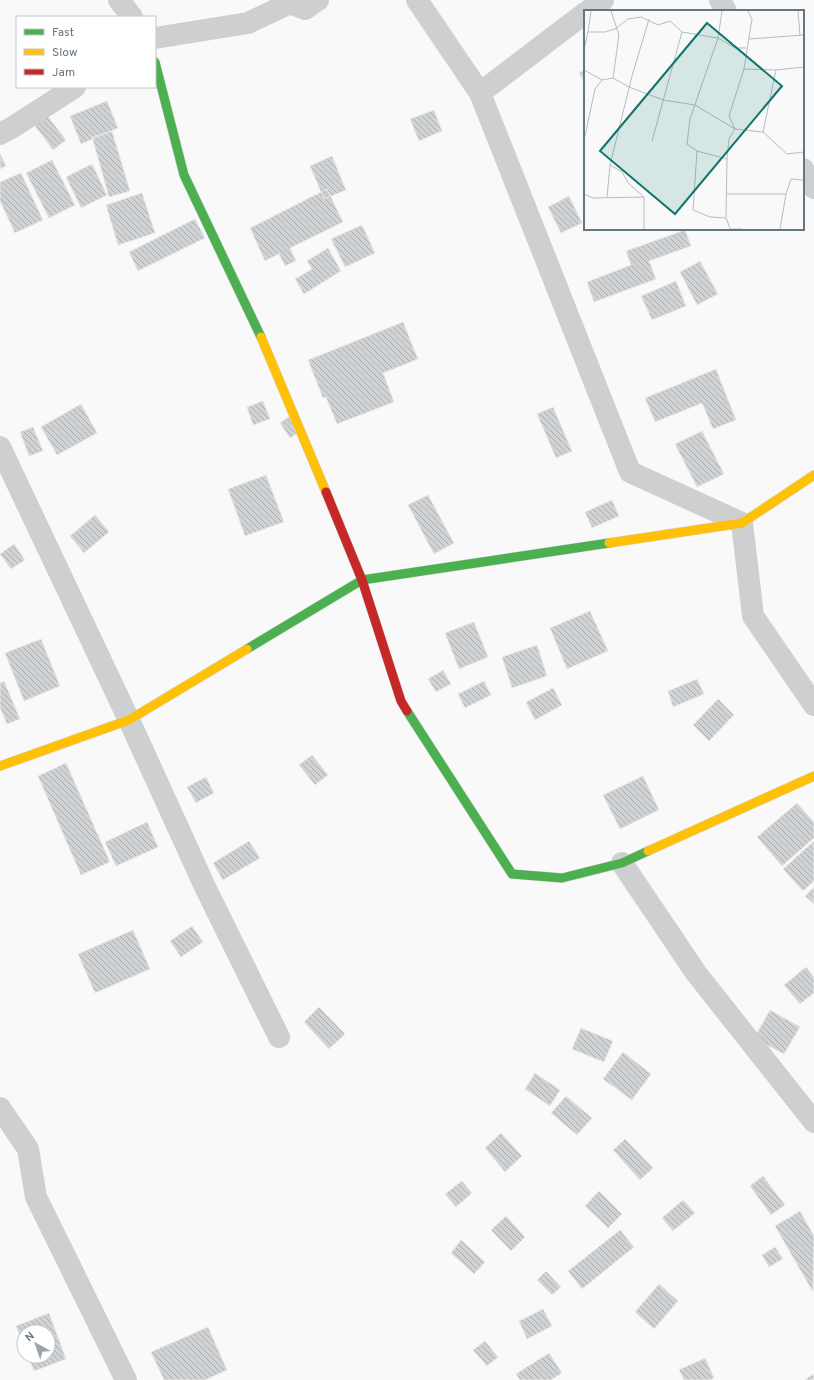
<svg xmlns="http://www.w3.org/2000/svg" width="814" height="1380" font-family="Overpass,sans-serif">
<defs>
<pattern id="building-back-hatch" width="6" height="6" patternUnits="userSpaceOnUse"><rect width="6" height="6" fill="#d0d2d3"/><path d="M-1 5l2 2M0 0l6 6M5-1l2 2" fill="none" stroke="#acafb1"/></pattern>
</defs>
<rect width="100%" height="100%" fill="#f9f9f9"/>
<path fill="url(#building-back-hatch)" stroke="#e8e8e8" d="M585,69V83L579,73Z
M107,101L118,128L81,144L70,116Z
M434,110L442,131L419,141L410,119Z
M46,114L66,140L53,150L33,123Z
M112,131L130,191L109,197L92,137Z
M0,153L6,166L0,169Z
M332,156L346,190L324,199L310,166Z
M52,160L75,205L49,218L26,173Z
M92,164L107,195L81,208L66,177Z
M21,173L43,220L15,233L0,201V182Z
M327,189L343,222L290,248L296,261L285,266L279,254L265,261L250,228Z
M142,193L155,233L118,245L106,205Z
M569,196L582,223L561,233L548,207Z
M195,219L205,238L138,271L129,252Z
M362,225L375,253L345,267L331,239Z
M685,230L691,246L649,261L656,279L594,302L587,282L631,265L626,251Z
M328,248L341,271L304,294L295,279L312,269L307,261Z
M700,261L718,294L697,305L680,272Z
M676,281L686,306L652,320L641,296Z
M403,322L418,359L383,373L394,402L337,424L326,397L323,398L308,360Z
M716,369L736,420L713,429L702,403L655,422L645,398Z
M263,401L270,419L253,425L247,407Z
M81,404L97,433L57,455L41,427Z
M553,407L572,451L556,458L537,414Z
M290,416L300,431L290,438L280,423Z
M33,427L43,451L29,456L20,432Z
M702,431L724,474L697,487L675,444Z
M266,475L284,522L245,536L228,489Z
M428,495L454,543L434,554L408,505Z
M612,500L619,516L592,528L585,512Z
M95,515L109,532L84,553L70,536Z
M14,544L25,560L11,569L0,554Z
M590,611L608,651L567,669L550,628Z
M474,622L488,657L459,669L445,633Z
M41,639L60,686L24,701L5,653Z
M537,645L547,676L512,688L502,657Z
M443,670L451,684L436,692L428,679Z
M697,679L704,694L673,707L668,691Z
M4,681L20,719L7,724L0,708V683Z
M484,681L491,695L465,708L458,694Z
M553,688L562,705L535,720L526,702Z
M718,699L734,715L709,741L693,725Z
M312,755L328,775L315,785L299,765Z
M66,763L110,862L81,875L38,776Z
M643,776L659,810L620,829L603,795Z
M206,777L214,793L196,803L187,787Z
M797,803L814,822V838L782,866L757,837Z
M147,822L158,847L116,866L105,842Z
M249,841L260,858L223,880L213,863Z
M814,841V881L803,891L783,869Z
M814,887V904L805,896Z
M192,926L203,942L181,957L170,941Z
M133,930L150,969L95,993L78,954Z
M806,967L814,977V993L800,1004L784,985Z
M319,1007L345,1034L329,1049L304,1022Z
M770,1010L800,1027L784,1054L754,1038Z
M581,1028L613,1041L604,1062L572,1049Z
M623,1052L651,1074L632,1100L603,1079Z
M535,1073L560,1090L550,1106L525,1089Z
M566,1096L592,1118L577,1135L551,1113Z
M501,1133L522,1156L505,1172L485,1148Z
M625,1139L653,1168L640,1180L613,1150Z
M763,1176L785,1205L771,1215L750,1186Z
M462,1181L472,1193L456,1207L445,1194Z
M599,1191L622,1214L608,1228L585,1206Z
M683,1200L695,1213L673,1231L662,1218Z
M800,1211L814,1236L813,1292L775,1226Z
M506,1216L525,1237L511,1251L491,1230Z
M620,1230L634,1247L582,1289L568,1271Z
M461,1240L485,1262L474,1274L451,1253Z
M775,1247L783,1259L769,1267L762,1255Z
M546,1271L561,1287L552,1295L537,1280Z
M659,1284L678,1301L654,1329L635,1312Z
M543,1309L552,1326L527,1339L519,1321Z
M49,1313L66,1359L34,1371L28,1356H48V1332H24V1346L16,1326Z
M208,1327L227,1370L205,1380H164L151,1352Z
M485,1341L498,1357L487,1366L473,1350Z
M549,1353L562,1373L551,1380H520L516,1374Z
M705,1358L714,1378L710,1380H684L679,1370Z
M813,1374L814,1380H805Z"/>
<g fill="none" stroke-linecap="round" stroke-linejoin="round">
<g stroke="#d5d6d7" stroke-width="10">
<path id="fast" d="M155,62L184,175L261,337
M247,649L362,580L609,543
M407,711L512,874L562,878L622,863L648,851"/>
</g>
<g stroke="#d5d6d7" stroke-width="10">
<path id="slow" d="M261,337L326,492
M609,543L742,523L814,475
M0,766L129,720L247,649
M648,851L814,776"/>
</g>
<g stroke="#d5d6d7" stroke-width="10">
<path id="jam" d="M326,492L362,580L401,701L407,711"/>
</g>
<path stroke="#cecfd0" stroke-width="22" d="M119,0L132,17
M417,0L480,93L630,472L742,523L753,616L814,705
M720,0L726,11
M588,11L603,0
M155,38L248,23L290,3L305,9L318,0
M480,93L585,13
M0,134L13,127L75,87
M803,169L814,188
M0,447L129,720L206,889L279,1037
M622,863L696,973L814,1122
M0,1108L28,1149L36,1197L126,1380"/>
<use href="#fast" stroke="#4caf50" stroke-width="9"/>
<use href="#slow" stroke="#ffc107" stroke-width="9"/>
<use href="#jam" stroke="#c62828" stroke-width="9"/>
</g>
<g transform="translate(584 10)">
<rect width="220" height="220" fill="#f9f9f9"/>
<path fill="none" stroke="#b5bdc3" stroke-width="1" d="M27,1L35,25L29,68M138,1L134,28L106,109L103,134L113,141L143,149M214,1L216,25M4,22L7,1M165,29L220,25M0,40L4,22H21L31,19L44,9L57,7L74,15L86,11L98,22L134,28L151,38H162M160,59L192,60L220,57M0,60L18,70M179,122L192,60M1,126L11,79L18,70L29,68L45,77L79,90L111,95L151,119L179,122L203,144L220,142M68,131L98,22M113,141L109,200L126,207L142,208M26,155L38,162L45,174L60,187V219M0,184L9,188L60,187M143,184H202L207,169L220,170M23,187L26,155L48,66L65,9M146,218L142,208L143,149L145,129L151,119L145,106L160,59L168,9L164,1M145,219H158M196,219L202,184"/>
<path fill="#0f766e" fill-opacity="0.15" stroke="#0f766e" stroke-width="2" d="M123,13L198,76L91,204L16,141Z"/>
<rect width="220" height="220" fill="none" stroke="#657683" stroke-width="2"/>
</g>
<rect x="16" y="16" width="140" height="72" fill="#ffffff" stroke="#c1c8cd"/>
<rect x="24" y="29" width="20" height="6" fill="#4caf50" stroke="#c1c8cd"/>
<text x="52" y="36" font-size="12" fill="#657683">Fast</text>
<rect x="24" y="49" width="20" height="6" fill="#ffc107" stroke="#c1c8cd"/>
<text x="52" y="56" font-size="12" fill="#657683">Slow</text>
<rect x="24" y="69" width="20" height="6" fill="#c62828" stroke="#c1c8cd"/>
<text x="52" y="76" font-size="12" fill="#657683">Jam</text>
<g transform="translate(36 1344) rotate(320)"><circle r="19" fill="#ffffff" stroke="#c1c8cd"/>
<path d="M0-3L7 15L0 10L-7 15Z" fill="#99a4ac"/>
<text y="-6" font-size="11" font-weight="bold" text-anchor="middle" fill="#657683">N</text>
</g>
</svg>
